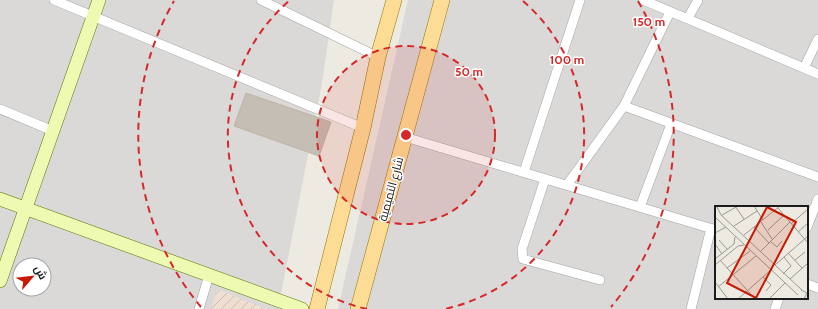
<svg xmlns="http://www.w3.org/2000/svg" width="818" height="309" font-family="Cabin,Cairo,sans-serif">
<defs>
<pattern id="military-furrows" width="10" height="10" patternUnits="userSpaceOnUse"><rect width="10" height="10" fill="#f0ded3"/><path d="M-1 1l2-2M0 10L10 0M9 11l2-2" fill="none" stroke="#cdbeb5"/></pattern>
</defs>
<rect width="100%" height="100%" fill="#edebe1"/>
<path fill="#dad9d8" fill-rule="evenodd" d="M0,0H334L322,83L278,309H0ZM20,265H44V289H20Z
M408,0H818V309H338ZM716,207H807V298H716Z"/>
<path fill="url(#military-furrows)" d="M217,289L266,309H211Z"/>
<path fill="#c5beb4" stroke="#bfb3a3" d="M246,93L331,122L319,156L234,126Z"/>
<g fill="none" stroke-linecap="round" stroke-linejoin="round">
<g stroke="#a3a3a3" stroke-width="10">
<path id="street" d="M54,0L363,128
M261,0L378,57
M643,0L818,74
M688,18L698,0
M804,68L818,39
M624,106L818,177
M0,109L53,131
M405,137L716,230
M524,172L580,0
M545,179L522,249L523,259L600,280
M567,185L624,106L670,12
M640,207L671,124
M807,227L818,199
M807,284L818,288
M199,309L209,275
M691,309L711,228
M775,309L779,298"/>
</g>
<g stroke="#597302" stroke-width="14">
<path id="secondary" d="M0,199L302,309
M0,281L99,0"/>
</g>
<g stroke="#937400" stroke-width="16">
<path id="primary" d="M317,309L363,128L378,57L394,0
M358,309L442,0"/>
</g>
<use href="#street" stroke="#fff" stroke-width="9"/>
<use href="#secondary" stroke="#eefab2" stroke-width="13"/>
<use href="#primary" stroke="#fddd96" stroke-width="15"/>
</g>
<circle cx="406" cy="135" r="89" fill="#d62828" fill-opacity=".12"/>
<g fill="none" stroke="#d62828" stroke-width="2" stroke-dasharray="7 5">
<circle cx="406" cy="135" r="89"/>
<path d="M367 309A178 178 0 0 1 289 1M523 1A178 178 0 0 1 445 309"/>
<path d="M201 307A268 268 0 0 1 174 1M638 1A268 268 0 0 1 611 307"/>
</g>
<g text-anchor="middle" stroke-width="3" stroke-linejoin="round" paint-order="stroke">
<g font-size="12" fill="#1c1c1c" stroke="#fff">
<text transform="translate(391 189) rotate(-75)" y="4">شارع التميمية</text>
</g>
</g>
<g transform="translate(715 206)">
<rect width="93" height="93" fill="#edebe1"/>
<path fill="none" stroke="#999892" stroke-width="1" d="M20,0L29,13M39,0L48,14M2,1L6,9L87,84M63,2L93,37M7,9L23,0M0,11L83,89M46,16L57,33M76,18L93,3M19,20L42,5M39,21L54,37M53,24L69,9M83,26L93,17M0,27L11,21M29,29L65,0M4,34L12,43M55,35L62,41L67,35M0,38L7,48M46,45L75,16M73,47L87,62M0,53L19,38L20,31M5,54L40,93M80,54L90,46M0,59L23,40L29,39M60,59L93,30M12,62L35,45M68,68L76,60L69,51M48,71L56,79L51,85M75,73L93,57M0,76L13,93M3,81L41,50M86,84L92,87L89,93M23,93L57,63M54,93L70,77"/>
<path fill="#c71800" fill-opacity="0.15" stroke="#c71800" stroke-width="2" d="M52,1L81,16L41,92L12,77Z"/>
<rect width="93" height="93" fill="none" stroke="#1c1c1c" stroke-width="2"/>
</g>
<circle cx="406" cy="135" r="6" fill="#d62828" stroke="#fff" stroke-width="2"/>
<g font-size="12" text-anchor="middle" font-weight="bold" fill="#d62828" stroke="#fff" stroke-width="3" stroke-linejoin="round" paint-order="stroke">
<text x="649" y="26">150 m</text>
<text x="567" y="64">100 m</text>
<text x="469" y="76">50 m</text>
</g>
<g transform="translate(32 277) rotate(62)"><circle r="19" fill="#ffffff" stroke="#a4a4a4"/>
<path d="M0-3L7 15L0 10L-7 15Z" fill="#c71800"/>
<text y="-6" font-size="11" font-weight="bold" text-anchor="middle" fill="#1c1c1c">ش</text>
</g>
</svg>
